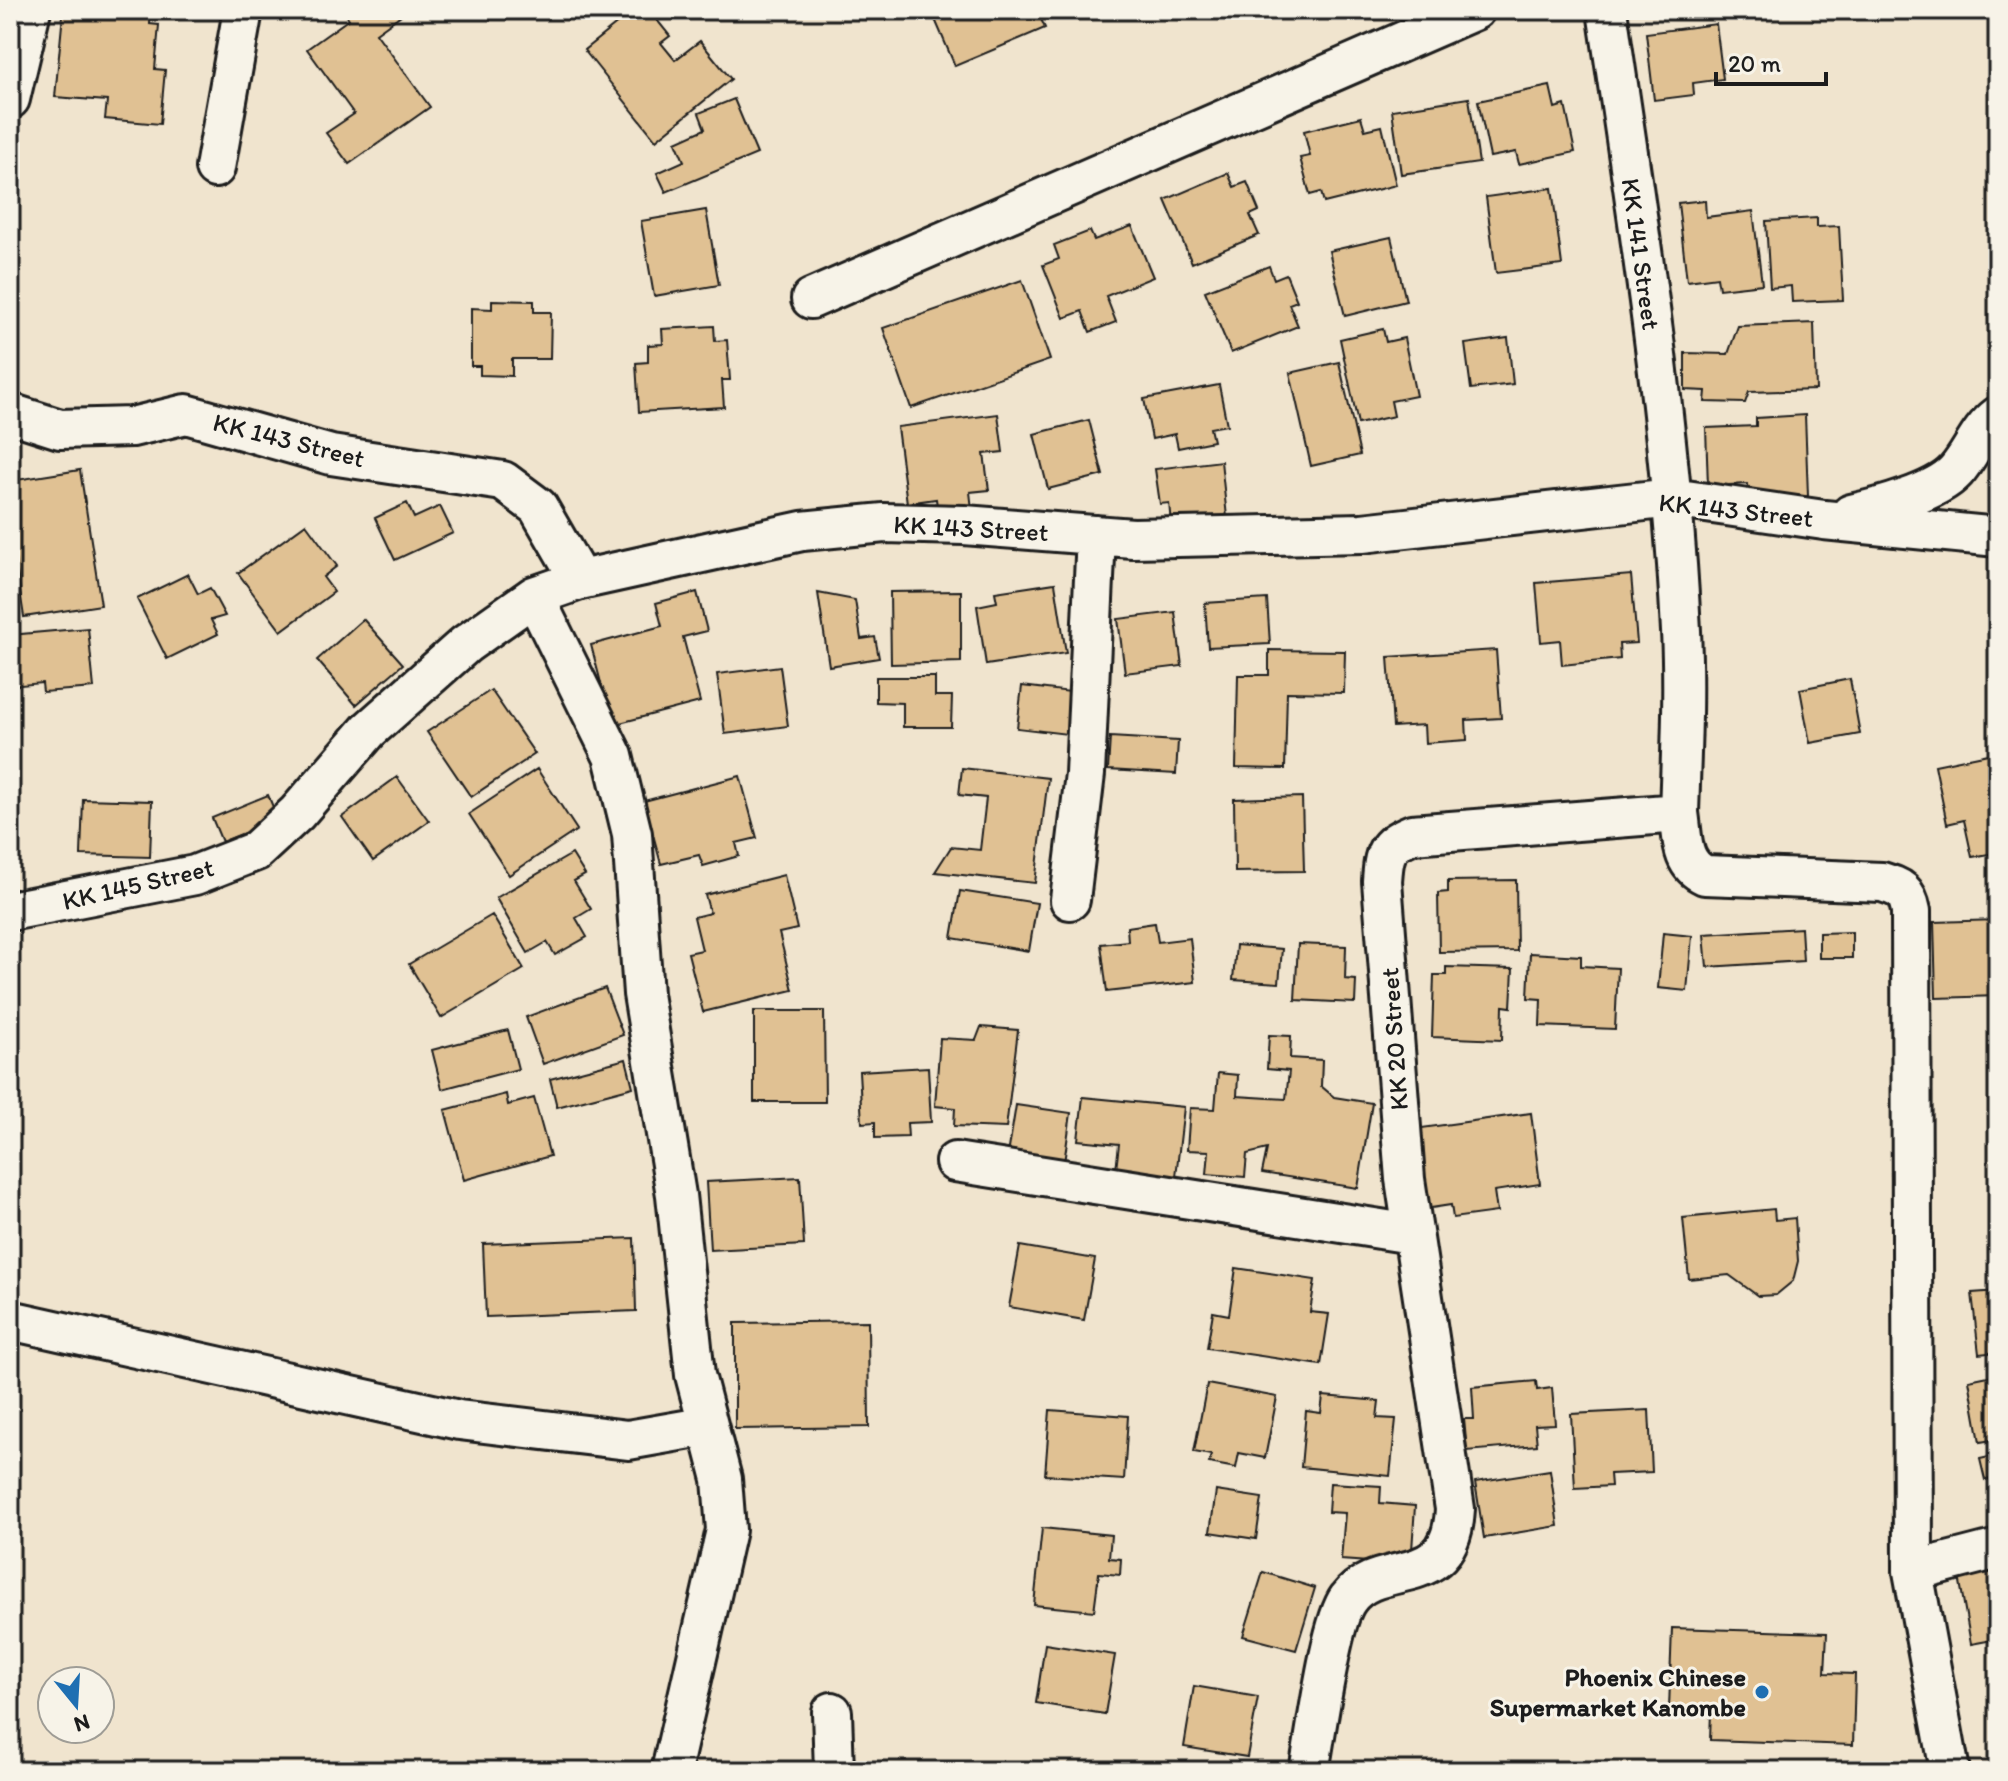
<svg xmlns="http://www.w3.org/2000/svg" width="2008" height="1781" font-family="Itim,sans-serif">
<rect width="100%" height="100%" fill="#f0e4ce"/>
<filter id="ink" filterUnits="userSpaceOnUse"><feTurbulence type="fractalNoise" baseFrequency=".0125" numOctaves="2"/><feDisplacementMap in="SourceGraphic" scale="16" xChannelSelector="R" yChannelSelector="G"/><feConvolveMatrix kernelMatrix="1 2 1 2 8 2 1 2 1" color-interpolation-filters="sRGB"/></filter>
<g filter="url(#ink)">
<path fill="#e0c193" stroke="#1c1c1c" stroke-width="2" d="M83,10H151L150,24L159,25L155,69L165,70L160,124L105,119L107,101L55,97L63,14L83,16Z
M343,10H408L376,33L430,107L349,164L326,133L354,114L307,49L349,19Z
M634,10H649L670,36L661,43L675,60L700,41L731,79L656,140L584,50Z
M931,10H1037L1045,28L955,66Z
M1716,24L1723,79L1693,83L1694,95L1654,100L1646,33Z
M1550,86L1555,108L1565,105L1575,152L1519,164L1516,152L1490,157L1478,101Z
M1469,98L1479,163L1401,174L1392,110Z
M734,99L757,154L666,192L657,173L684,161L676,142L705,129L699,113Z
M1361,117L1365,130L1382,126L1396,185L1324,203L1321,192L1310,195L1300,158L1310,156L1304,131Z
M1228,173L1234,187L1247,182L1259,211L1250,215L1259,235L1192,263L1165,200Z
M1552,188L1562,265L1496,273L1486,197Z
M1705,200L1706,217L1753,211L1762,284L1719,289L1717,277L1687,281L1678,203Z
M706,210L719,285L654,296L641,221Z
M1817,218V227L1839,226L1843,300L1792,302L1791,286L1770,288L1766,221Z
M1132,226L1153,277L1106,296L1116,322L1090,332L1082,311L1064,318L1043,265L1059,259L1054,245L1090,231L1094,240Z
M1391,237L1406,301L1345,316L1329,251Z
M1269,266L1274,279L1286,274L1297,301L1289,304L1298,326L1231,353L1205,291Z
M1022,280L1050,360L911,408L883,328Z
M492,300L534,301V312H551L550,359H512V376L480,375V366H471V308L492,309Z
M1814,323L1816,390L1749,392L1745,403L1705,402L1706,391L1685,390V353L1728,354L1738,326Z
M714,326L715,341L727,340L730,380H722L724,407L639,412L636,363L648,362V345L663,344L662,329Z
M1383,329L1386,342L1404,338L1416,396L1391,401L1394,416L1358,424L1340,339Z
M1508,338L1513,384L1471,389L1465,344Z
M1339,362L1360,455L1311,466L1290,373Z
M1219,385L1227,425L1210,428L1213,441L1178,448L1175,434L1152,439L1144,399Z
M998,414L1003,452L984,454L989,490L970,492L972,509L938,513L936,499L907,503L897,427Z
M1805,415L1808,496L1749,499L1748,484L1708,486L1706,428L1756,426V418Z
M1089,420L1103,475L1048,489L1034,434Z
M1221,461L1227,517L1201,520L1172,533L1169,503L1160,504L1155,469Z
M80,470L101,605L24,617L10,526V481Z
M407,503L414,518L440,506L453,533L395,560L375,518Z
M306,524L337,566L323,577L334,592L281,631L238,573Z
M188,574L198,594L210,588L225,616L211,620L218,634L167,659L137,599Z
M1631,575L1637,643L1619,644L1620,659L1562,665L1560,640L1541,642L1536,583Z
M1055,583L1066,653L986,665L977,606L997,602L995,592Z
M961,591V662L891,664L890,592Z
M697,592L707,631L683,637L700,702L612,725L591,645L662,626L656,603Z
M818,593L855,600L861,639L875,637L879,658L829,666Z
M1267,599L1270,644L1208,647L1205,603Z
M1175,612L1182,666L1125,673L1118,619Z
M363,619L403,664L356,705L317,660Z
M88,628L94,688L43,692L42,683L10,686V635Z
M1269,650L1345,651L1344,693L1287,692L1285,769L1236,768L1238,675H1269Z
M1496,650L1501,718L1466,720L1467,740L1425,743L1424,725L1393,727L1388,657Z
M780,666L788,726L725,734L717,674Z
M876,677H935V696H952L951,727H903V703L876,702Z
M1850,679L1860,734L1810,743L1800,689Z
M1022,686L1079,693L1075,735L1017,728Z
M491,690L535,754L471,797L427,732Z
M1110,737L1178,741L1176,774L1108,770Z
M1998,752V867L1995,853L1972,857L1964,820L1947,824L1935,765Z
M962,768L1048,778L1035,883L935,872L951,847L980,850L986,798L959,795Z
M537,769L577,830L509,875L469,814Z
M740,776L757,838L736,843L739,856L703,866L699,855L661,864L644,801Z
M397,777L429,821L373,861L342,817Z
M268,795L278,819L222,842L212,818Z
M1302,797L1304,871L1235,872L1234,799Z
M83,799L152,801L150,857L81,855Z
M572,854L585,875L574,881L591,909L576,918L587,937L555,955L547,942L528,953L496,898Z
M784,875L797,929L779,933L793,990L703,1012L688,953L702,950L694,917L710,913L705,895Z
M1516,880L1517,951L1439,952L1438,893L1448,892V881Z
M960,891L1037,903L1029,951L952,938Z
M492,915L524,969L441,1018L409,964Z
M1998,920V996L1936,998L1934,922Z
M1155,923L1158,942L1190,938L1195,982L1107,992L1101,944L1128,941L1127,927Z
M1801,928L1803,961L1707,967L1704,934Z
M1852,932V958H1819V933Z
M1663,933L1692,936L1687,991L1658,988Z
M1298,944L1346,946L1345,979L1356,980L1355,1003L1295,1000Z
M1236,945L1282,949L1279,983L1233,980Z
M1530,953L1581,956V966L1618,968L1615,1029L1540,1026L1541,999L1528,998Z
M1446,967L1513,969L1511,1007L1503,1006L1502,1040L1432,1037L1434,975H1446Z
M605,988L623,1035L543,1064L526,1017Z
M754,1011H824L825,1102H754Z
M981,1027L1018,1030L1006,1128L954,1126L955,1108L935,1106L940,1038L976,1040Z
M508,1030L518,1069L442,1089L432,1050Z
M1269,1035L1291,1036L1290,1058L1322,1060L1321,1086L1334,1097L1372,1103L1358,1188L1262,1173L1267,1149L1247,1154L1245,1177L1207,1174L1209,1151L1187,1150L1190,1108L1215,1109L1218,1073L1238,1075L1237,1096L1286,1099L1289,1071L1267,1069Z
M626,1059L633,1087L557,1107L550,1079Z
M928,1067L931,1122L907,1123L908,1137L875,1138V1122L862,1123L859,1071Z
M506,1094L508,1105L534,1098L550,1156L464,1180L445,1110Z
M1083,1097L1184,1107L1175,1185L1115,1178L1119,1144L1078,1140Z
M1016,1105L1071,1113L1063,1170L1007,1161Z
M1531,1113L1540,1184L1494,1191L1497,1212L1453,1218L1451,1205L1418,1210L1407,1130Z
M800,1177L804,1245L710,1250L706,1182Z
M1774,1209L1775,1220L1795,1218L1798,1261L1793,1281L1776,1295L1758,1296L1729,1275L1689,1279L1683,1218Z
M634,1238L636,1311L486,1317L483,1244Z
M1020,1246L1095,1259L1084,1320L1009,1307Z
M1236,1268L1315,1280L1310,1312L1329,1314L1321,1365L1207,1348L1213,1312L1229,1315Z
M1998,1291V1352L1979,1354L1972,1293Z
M868,1321L869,1427L735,1429V1323Z
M1998,1374V1439L1980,1442L1969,1380Z
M1536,1381L1537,1390L1552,1388L1555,1424L1535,1425L1537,1445L1467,1451L1464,1419H1474L1472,1387Z
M1207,1384L1277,1397L1265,1458L1239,1453L1236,1468L1209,1463L1211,1455L1194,1452Z
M1323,1396L1379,1401L1377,1418L1396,1419L1390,1476L1301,1467L1306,1411L1321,1413Z
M1050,1410L1128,1416L1124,1480L1045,1475Z
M1649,1410L1652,1472L1610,1474L1611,1486L1575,1488L1571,1414Z
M1998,1455V1509L1990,1479L1985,1480L1980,1459Z
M1550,1470L1558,1526L1484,1538L1475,1482Z
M1330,1483L1381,1486L1380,1503L1415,1506L1411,1565L1341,1560L1345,1513L1328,1512Z
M1216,1491L1262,1498L1256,1539L1210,1532Z
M1042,1528L1111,1535L1109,1558L1121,1559L1120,1575L1099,1573L1094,1611L1034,1605Z
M1998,1569V1639L1971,1644L1959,1576Z
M1263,1572L1315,1588L1296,1650L1243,1636Z
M1672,1628L1827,1633L1825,1673L1855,1674L1853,1745L1710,1740L1711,1711L1669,1709Z
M1045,1644L1115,1655L1105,1714L1036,1703Z
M1194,1686L1258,1697L1247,1757L1184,1747Z"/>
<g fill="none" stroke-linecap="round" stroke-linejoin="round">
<g stroke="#1c1c1c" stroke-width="44">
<path id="minor" d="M10,99L31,10
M215,168L243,10
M811,299L1475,10
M10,413L60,429L132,427L186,414L331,455L503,481L538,507L580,580
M1851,514C1879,508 1936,493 1956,471C1972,453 1978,431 1998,416
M534,596L613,756L632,834L643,994L676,1195L695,1375L722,1479L726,1530L671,1771
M1679,813C1683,837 1680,864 1705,875L1882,882C1901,888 1907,890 1911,911L1913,1571L1950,1771
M1070,900L1085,774L1096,535
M10,911L195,875L256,851L297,813L369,730L466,644L534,596L580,580L802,531L884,523L964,525L1133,538L1362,533L1672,498L1824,520L1998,537
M955,1162L1412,1234
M10,1320L459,1420L628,1440L708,1426
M1913,1571L1998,1549
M832,1712L834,1771
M1309,1771C1316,1735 1330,1623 1348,1599C1380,1556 1451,1594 1455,1509L1405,1179L1382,881C1384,853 1385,845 1412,834L1679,813C1681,752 1684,691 1681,631C1671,423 1637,216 1607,10"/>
</g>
<use href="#minor" stroke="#f7f3e8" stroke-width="38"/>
</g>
</g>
<circle fill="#1f6fb2" stroke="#f7f3e8" stroke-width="3" cx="1762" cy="1692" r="8"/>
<g text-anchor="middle" stroke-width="6" stroke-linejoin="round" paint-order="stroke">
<g font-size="26" fill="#1c1c1c" stroke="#f7f3e8">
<text transform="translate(1641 254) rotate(82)" y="9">KK 141 Street</text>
<text transform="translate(289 440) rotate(14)" y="9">KK 143 Street</text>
<text transform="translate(1736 510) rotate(6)" y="9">KK 143 Street</text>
<text transform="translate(971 528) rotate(3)" y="9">KK 143 Street</text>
<text transform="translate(138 884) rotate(-13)" y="9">KK 145 Street</text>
<text transform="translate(1394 1039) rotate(-94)" y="9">KK 20 Street</text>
</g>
<g font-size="26" font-weight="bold" fill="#1c1c1c" stroke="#f7f3e8" text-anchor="end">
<text x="1746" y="1686">Phoenix Chinese<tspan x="1746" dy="30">Supermarket Kanombe</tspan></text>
</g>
</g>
<rect width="2008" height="1781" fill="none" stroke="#f7f3e8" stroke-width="40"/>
<rect x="20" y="20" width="1968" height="1741" fill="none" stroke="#1c1c1c" stroke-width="3" filter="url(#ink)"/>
<g transform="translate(76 1705) rotate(162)"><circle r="38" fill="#f7f3e8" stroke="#9f9d96" stroke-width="2"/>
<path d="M0-6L14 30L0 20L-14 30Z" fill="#1f6fb2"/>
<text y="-12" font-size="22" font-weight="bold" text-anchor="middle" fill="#1c1c1c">N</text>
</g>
<path d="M1716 72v12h110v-12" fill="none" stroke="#1c1c1c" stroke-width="4"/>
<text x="1728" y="72" font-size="24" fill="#1c1c1c" stroke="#f7f3e8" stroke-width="6" paint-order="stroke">20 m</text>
</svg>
